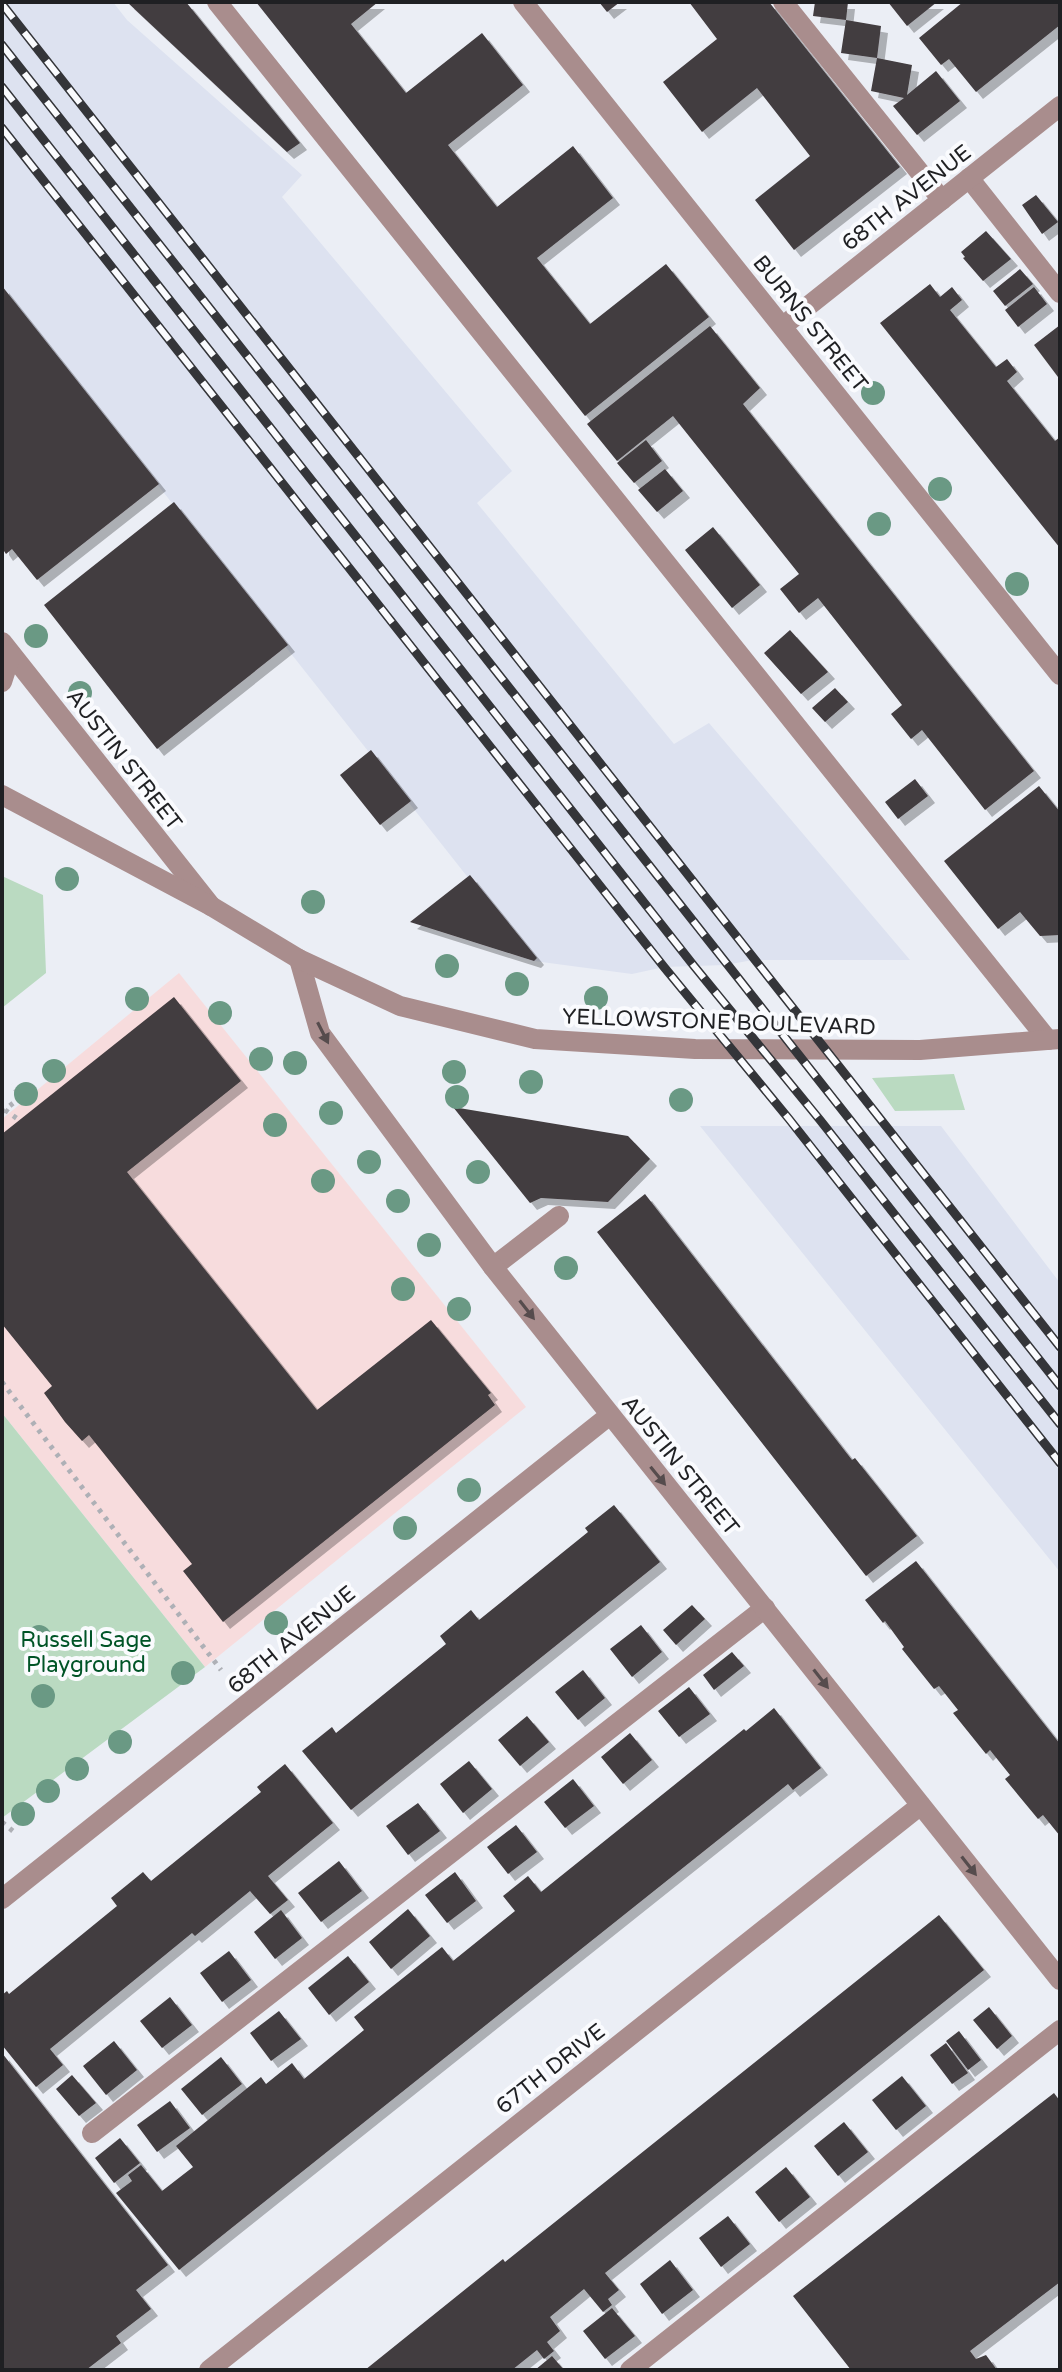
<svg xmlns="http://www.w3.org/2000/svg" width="1062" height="2372" font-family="'Varela Round',sans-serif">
<defs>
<filter id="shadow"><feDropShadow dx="7" dy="7" stdDeviation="0" flood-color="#0004"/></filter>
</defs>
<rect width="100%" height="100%" fill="#ebeef5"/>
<path fill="#dde2f0" d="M2,2H113L127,20L302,175L282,197L512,471L477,503L674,744L709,723L910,960H753L725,965L664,967L632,974L534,961L2,288Z
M700,1126H941L1060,1283V1572Z"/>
<path fill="#f7dcdd" d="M179,973L526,1407L205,1667L2,1413V1119Z"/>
<path fill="#badac1" d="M2,876L43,895L46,973L2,1008Z
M954,1074L965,1110L895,1111L872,1078Z
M2,1413L205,1667L2,1818Z"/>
<path fill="#423c3f" filter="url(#shadow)" d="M127,2H186L300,143L287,152Z
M256,2H378L351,24L406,93L482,33L523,85L448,145L497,207L573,146L613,198L537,258L590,324L666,264L709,317L585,416Z
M599,2H620L607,12Z
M689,2H769L900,167L794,250L755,200L810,156L757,88L702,132L663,82L717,39Z
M815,2H848L846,20L813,16Z
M888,2H937L907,26Z
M963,2H1060V25L976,92L949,59L941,65L919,38Z
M846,20L881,26L877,58L841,53Z
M877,58L912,65L907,95L936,71L960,101L917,135L893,106L904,98L871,91Z
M1036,195L1058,222L1042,234L1022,205Z
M986,231L1011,259L983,281L963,258L965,257L961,252Z
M1020,269L1033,284L1005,306L993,291Z
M930,284L940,297L952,287L962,300L950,310L996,367L1007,359L1017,372L1007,381L1055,441L1060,437V548L880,323Z
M2,286L159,484L37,580L12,549L6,554L2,548Z
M1034,287L1047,304L1018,327L1005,310Z
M1060,325V375L1058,377L1034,345Z
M710,326L760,388L743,404L1034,771L985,810L922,730L911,739L891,714L902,705L818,598L799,613L780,589L799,574L673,416L617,461L587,424Z
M646,440L662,461L634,483L617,463Z
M665,469L683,491L657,512L638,490Z
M174,502L288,645L157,749L44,605Z
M713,527L760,585L732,608L685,550Z
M790,630L828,672L801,694L764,653Z
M835,688L848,702L825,722L812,708Z
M371,750L411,801L380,825L340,775Z
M915,779L928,796L898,819L885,802Z
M1039,786L1060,812V935L1040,936L1020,912L998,929L944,861Z
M470,875L537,958L534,961L410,922Z
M174,997L241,1081L127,1172L317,1410L431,1320L491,1393L488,1395L495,1405L223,1622L183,1571L192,1564L89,1435L82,1441L65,1422L44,1393L52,1386L2,1324V1134Z
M453,1107L628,1136L650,1159L608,1202L541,1198L530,1203Z
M645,1194L852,1460L855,1458L917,1536L866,1576L597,1232Z
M614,1505L660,1562L351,1810L302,1751L332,1727L336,1733L446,1644L440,1636L471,1610L479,1620L588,1532L585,1528Z
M916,1561L1060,1744V1836L1043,1815L1038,1819L1005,1779L1010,1775L990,1750L986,1754L953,1713L958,1710L939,1686L934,1689L902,1649L904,1647L885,1621L883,1623L865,1600Z
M692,1605L705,1619L676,1645L663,1630Z
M641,1625L662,1652L632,1677L610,1649Z
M732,1652L744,1666L714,1690L703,1675Z
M583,1670L605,1698L578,1720L555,1692Z
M689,1687L710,1714L679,1737L658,1711Z
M774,1708L821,1768L793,1790L788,1784L179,2270L116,2193L132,2181L128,2175L141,2165L162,2191L193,2167L176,2146L261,2077L266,2084L292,2063L304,2079L364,2030L354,2017L442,1947L453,1961L515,1911L503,1896L528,1876L541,1892L744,1729L746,1731Z
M527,1716L549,1742L520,1766L498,1740Z
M630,1733L652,1760L623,1784L601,1757Z
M469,1761L492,1789L463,1813L440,1784Z
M285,1764L333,1823L268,1876L288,1900L270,1914L250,1891L195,1936L192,1933L50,2049L63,2065L36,2087L2,2045V1995L7,1991L9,1994L117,1906L111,1898L143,1872L151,1881L261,1792L257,1787Z
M573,1779L594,1806L565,1828L544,1802Z
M418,1803L440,1831L408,1855L386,1826Z
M516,1825L537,1852L508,1874L487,1847Z
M339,1861L362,1891L321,1922L298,1893Z
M455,1872L476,1901L447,1923L425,1895Z
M408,1909L430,1936L391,1969L369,1942Z
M281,1910L302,1938L275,1959L254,1932Z
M939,1915L984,1970L605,2273L619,2290L608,2299L612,2305L603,2312L584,2289L550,2317L560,2331L547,2342L554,2351L544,2359L537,2350L512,2370H365L503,2259L505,2262Z
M229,1951L251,1980L222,2002L200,1973Z
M348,1956L369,1982L329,2015L308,1988Z
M170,1997L192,2025L162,2048L140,2021Z
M989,2007L1012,2036L997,2049L973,2020Z
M279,2011L301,2039L271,2061L250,2033Z
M959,2031L981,2060L968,2070L946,2041Z
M114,2041L137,2070L106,2095L83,2066Z
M946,2043L968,2073L952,2084L930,2055Z
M2,2053L168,2265L136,2290L151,2309L116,2336L121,2343L86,2370H2Z
M221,2057L242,2084L202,2115L181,2089Z
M72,2075L96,2103L79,2116L56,2089Z
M902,2076L926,2106L896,2130L872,2100Z
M1054,2093L1060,2101V2282L970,2351L976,2359L986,2355L997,2370H851L793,2296Z
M170,2101L190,2128L157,2152L137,2125Z
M844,2122L868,2152L838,2176L814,2146Z
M120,2138L140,2163L114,2183L95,2158Z
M786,2167L810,2197L779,2222L755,2192Z
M728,2216L750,2244L721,2267L699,2238Z
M670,2260L693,2290L662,2314L640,2284Z
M612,2308L635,2336L605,2359L583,2331Z
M552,2356L564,2370H535Z"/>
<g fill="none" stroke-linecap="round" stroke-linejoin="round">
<path stroke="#aeb0b6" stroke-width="5" stroke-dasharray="4 6" stroke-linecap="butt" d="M5,1110L19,1120
M2,1112L21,1097L12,1084
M2,1382L221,1670
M2,1822L14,1832"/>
<path stroke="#a98d8d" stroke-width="20" d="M217,2L1048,1040
M783,2L942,200
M969,178L1060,293
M493,1267L559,1216
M92,2133L765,1608
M630,2370L1060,2030"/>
<path stroke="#a98d8d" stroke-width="20" d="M523,2L1060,675
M783,326L1060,106
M2,642L211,906
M299,959L320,1033L493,1267L1060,1980
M2,1899L610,1415
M209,2370L921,1805"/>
<path stroke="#a98d8d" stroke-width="20" d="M2,682L11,654
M2,795L211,906L299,959L400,1006L535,1039L695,1049L920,1050L1060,1039"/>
<g stroke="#343539" stroke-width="9">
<path id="rail" d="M2,4L1060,1347
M2,45L1060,1386
M2,87L694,966L820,1120L1060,1424
M2,128L664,967L789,1119L1060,1463"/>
</g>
<use href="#rail" stroke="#fafbfe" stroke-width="6" stroke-dasharray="18" stroke-linecap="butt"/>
</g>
<g fill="#6a9984">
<circle cx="873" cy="393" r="12"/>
<circle cx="940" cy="489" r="12"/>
<circle cx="879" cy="524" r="12"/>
<circle cx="1017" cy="584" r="12"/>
<circle cx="36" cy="636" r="12"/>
<circle cx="80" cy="693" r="12"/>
<circle cx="67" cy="879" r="12"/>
<circle cx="313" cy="902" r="12"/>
<circle cx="447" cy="966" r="12"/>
<circle cx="517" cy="984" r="12"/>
<circle cx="596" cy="998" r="12"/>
<circle cx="137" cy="999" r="12"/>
<circle cx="220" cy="1013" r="12"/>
<circle cx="261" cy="1059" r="12"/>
<circle cx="295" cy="1063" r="12"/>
<circle cx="54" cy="1071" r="12"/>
<circle cx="454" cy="1072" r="12"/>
<circle cx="531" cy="1082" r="12"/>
<circle cx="26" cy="1094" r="12"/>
<circle cx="457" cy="1097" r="12"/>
<circle cx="681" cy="1100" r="12"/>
<circle cx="331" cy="1113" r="12"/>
<circle cx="275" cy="1125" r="12"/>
<circle cx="369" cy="1162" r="12"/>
<circle cx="478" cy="1172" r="12"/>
<circle cx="323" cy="1181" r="12"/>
<circle cx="398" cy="1201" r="12"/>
<circle cx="429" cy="1245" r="12"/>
<circle cx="566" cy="1268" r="12"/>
<circle cx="403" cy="1289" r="12"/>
<circle cx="459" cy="1309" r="12"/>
<circle cx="469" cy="1490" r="12"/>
<circle cx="405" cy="1528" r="12"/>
<circle cx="276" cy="1623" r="12"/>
<circle cx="39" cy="1637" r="12"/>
<circle cx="183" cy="1673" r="12"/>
<circle cx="43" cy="1696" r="12"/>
<circle cx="120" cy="1742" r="12"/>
<circle cx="77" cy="1769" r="12"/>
<circle cx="48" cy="1791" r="12"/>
<circle cx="23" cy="1814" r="12"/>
</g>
<defs><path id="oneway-solid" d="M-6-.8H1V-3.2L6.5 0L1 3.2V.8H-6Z" transform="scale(2)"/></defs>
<g fill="#564c4d">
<use href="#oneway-solid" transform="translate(323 1033) rotate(63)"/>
<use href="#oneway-solid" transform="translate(527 1310) rotate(52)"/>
<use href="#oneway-solid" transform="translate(658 1476) rotate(51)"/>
<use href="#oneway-solid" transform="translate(821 1679) rotate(52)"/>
<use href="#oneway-solid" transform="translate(969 1866) rotate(52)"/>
</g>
<g text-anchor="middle" stroke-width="8" stroke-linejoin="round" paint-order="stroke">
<g font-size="22" fill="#1f2023" stroke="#fafbfe">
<text transform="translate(906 197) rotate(-38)" y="8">68TH AVENUE</text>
<text transform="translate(811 323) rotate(51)" y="8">BURNS STREET</text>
<text transform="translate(125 759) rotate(52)" y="8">AUSTIN STREET</text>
<text transform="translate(719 1021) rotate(2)" y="8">YELLOWSTONE BOULEVARD</text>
<text transform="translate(681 1465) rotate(51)" y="8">AUSTIN STREET</text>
<text transform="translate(291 1639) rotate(-39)" y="8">68TH AVENUE</text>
<text transform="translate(550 2068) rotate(-38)" y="8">67TH DRIVE</text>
</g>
<g font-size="22" fill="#005427" stroke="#fafbfe">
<text x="86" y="1647">Russell Sage<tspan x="86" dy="25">Playground</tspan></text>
</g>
</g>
<rect width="1062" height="2372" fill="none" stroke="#1f2023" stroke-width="8"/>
</svg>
